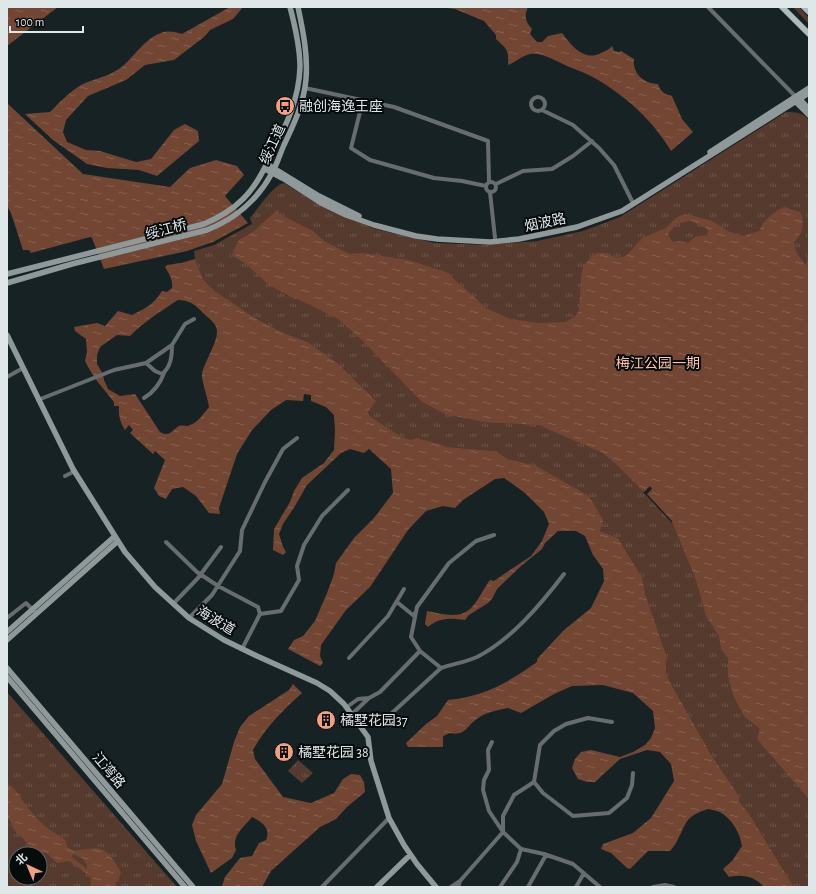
<svg xmlns="http://www.w3.org/2000/svg" width="816" height="894" font-family="'Alegreya Sans','Noto Sans SC',sans-serif">
<defs>
<pattern id="park-tufts" width="24" height="20" patternUnits="userSpaceOnUse"><rect width="24" height="20" fill="#563a2e"/><path d="M3 7l-1-3M5 7V3M7 7l1-3M15 17l-1-3M17 17v-4M19 17l1-3" fill="none" stroke="#6e564c"/></pattern>
<pattern id="water-ripples" width="26" height="14" patternUnits="userSpaceOnUse"><rect width="26" height="14" fill="#724633"/><path d="M2 4q2-2 4 0t4 0M15 11q2-2 4 0t4 0" fill="none" stroke="#866151"/></pattern>
</defs>
<rect width="100%" height="100%" fill="#172225"/>
<path fill="#563a2e" d="M793,7H799L809,18V24Z"/>
<path fill="url(#park-tufts)" fill-rule="evenodd" d="M786,112C796,112 802,112 809,120V887H794L750,815L739,801V796L711,754L670,682L666,673L667,657L646,596L642,577L618,538L600,531L517,462L508,459L496,451L448,447L411,440L402,437L370,416L368,412L306,341L286,334L257,319L215,291L203,279L195,259L194,251L214,245L252,224L250,218C258,209 273,185 284,183L323,207L375,229L435,243L485,245L537,241L583,231L620,217Z
M7,692L177,887H7ZM16,854H40V878H16Z
M298,760L313,773L302,783L288,771Z"/>
<path fill="url(#water-ripples)" fill-rule="evenodd" d="M7,7H58L7,46Z
M230,7H243L233,19L210,30L204,37L174,60L145,65L126,80L88,96L66,120L63,132L67,142L86,150L100,151L136,162L151,159L174,130L185,124L198,131L199,141L157,176L139,170L107,168L87,164L53,140L25,114L50,112C60,102 72,89 85,83C100,77 111,76 124,65C134,56 147,37 161,33C168,30 175,32 182,34Z
M439,7H528C524,16 525,21 532,29L530,34L537,42H542L548,36L562,33C571,45 584,62 601,53C605,51 609,50 612,46L614,51L619,52L621,51L634,59C632,73 644,84 658,84C661,92 664,94 672,96L682,119L693,132L671,151C654,122 627,97 598,80C588,74 577,70 567,66C557,61 541,52 530,54C521,56 516,62 508,65C509,50 507,49 496,39V35L484,21L455,9Z
M7,103L83,174L170,187L190,168L216,160L237,166L244,175L225,196L248,223L213,242L187,251L104,269L92,238L90,237L31,253L29,250H23L11,213L7,206Z
M784,207L800,212C805,223 803,233 794,242C795,252 799,257 806,265L809,253V799L757,739L760,729L744,716L734,697L728,677V658L721,649L719,636L706,616L696,580L672,521L647,494L650,487L644,492L615,463L601,452L566,437L539,425L484,422L445,414L422,402L362,340L338,319L306,303L291,297L268,284L246,264L235,257L233,251L239,240L253,232L277,210L279,211V214L313,231L324,241L349,254L363,253L408,260L446,272L486,308L510,319L539,323L566,322L576,315L579,310L581,278L583,267L590,258L597,253H607L616,258L626,256L642,238L666,228L677,217L686,214L712,221L728,231L742,236L759,231C765,218 772,214 784,207ZM691,221L706,228L708,231L707,235L695,237L688,243L679,241L673,242L668,235C674,225 680,222 691,221Z
M195,259L203,279L215,291L257,319L286,334L306,341L337,363L376,401L368,412L370,416L402,437L411,440L417,438L448,447L496,451L508,459L536,466L589,496L603,520L600,531L618,538L642,577L646,596L667,657L666,673L670,682L711,754L739,796V801L750,815L794,887H764C754,876 743,874 729,877L723,869L732,861L742,846C740,834 734,822 723,814C719,811 713,810 708,809C702,811 693,814 688,820C681,829 679,842 670,851H648L630,869L627,868L611,853L601,849L603,844L633,833L651,818L674,781L671,764L660,752L647,750L620,759L595,782H587L578,779L572,768L575,759L581,752L591,750L620,757L633,752L645,745L651,738L655,728L653,711L633,693L603,685L572,686L554,694L521,713L508,708C499,710 486,712 478,718C467,725 465,737 450,733L443,736V747H408L406,743L426,724L437,716L448,700C483,697 509,682 537,662V659L563,631L591,608L604,581L603,569L593,555L585,536L576,531H558L545,543L542,549L521,566L497,589L492,599L488,603L469,615L465,620C451,618 440,617 428,627L425,624L427,611C441,614 459,619 470,609C477,603 484,588 490,580L494,581L510,570L531,556L542,541L549,524L544,512L525,493L504,478L495,479L463,500L455,508L443,506L426,511L408,530L370,587L346,610L321,645L320,656L323,663L320,666L288,649L294,640L303,636L315,621L327,593L334,574L336,563L354,538L374,518L393,493L391,469L369,449L364,453L350,449L341,453L307,485L295,506L283,524L279,534L283,547L286,552L283,555L273,550L274,529L290,502L294,491L302,478L324,463L334,450L335,431L334,415L326,407L311,401V395L304,394L303,401L286,400L271,410L252,430L237,454L219,508L220,514L209,513L196,496L183,487L172,489L166,499L159,496L154,488L165,460L155,451L153,454L130,433L133,430L129,425L125,430C120,423 118,414 119,406H114V402C103,388 93,378 85,361L87,352L86,339L75,331L74,327L97,323L105,326L118,311L132,315C146,308 153,305 162,291L167,292L172,288C173,279 169,274 165,267L167,265L181,263ZM178,300C188,300 195,304 202,312C205,315 214,322 215,325C223,336 204,361 202,374C201,380 208,398 209,407C203,414 198,423 188,426C185,426 181,425 179,426C173,429 170,438 160,432L135,394L120,396L108,389L104,380L103,374L97,364V355L100,347L117,335L130,336C145,321 161,311 178,300Z
M293,684L302,693C283,710 265,728 253,750L255,759L283,797L311,803L334,793L343,779L351,774L360,775L364,782L365,792L347,807L336,819L320,827L271,871L262,887H222V886L225,877L240,858L252,856L259,843L266,840C271,828 262,822 252,817C244,827 231,836 236,850L232,858L211,873L196,841L192,825L196,815L222,784L234,742L240,727L249,716L289,690Z
M7,784C17,788 21,800 28,808C35,816 43,826 53,832C60,836 67,838 67,847L74,851C103,845 106,847 121,872L118,881L115,883L117,887H104L99,885L96,887H90L91,883L90,876L69,861L57,863L46,853L38,852L30,847L21,836H19L11,825V822L7,818ZM73,854L82,858L87,865V869L72,857Z"/>
<path fill="#172225" d="M650,486L652,489L647,494L672,521L671,524V522L645,494L643,493Z"/>
<g fill="none" stroke-linecap="round" stroke-linejoin="round">
<path stroke="#676d6e" stroke-width="4" d="M708,7L795,96
M305,88L394,107L488,141L489,182
M531 104a7 7 0 1 1 14 0a7 7 0 1 1-14 0Z
M363,100L351,148L370,160L434,178L462,181L486,186
M542,110L573,125L599,148L614,165L632,201
M486 187a5 5 0 1 1 10 0a5 5 0 1 1-10 0Z
M496,184L523,171L552,169L573,156L592,141
M490,192L495,238
M146,363L155,371L162,374C171,367 172,356 172,345
M7,377L23,368
M144,398C154,392 160,384 164,373
M38,400L114,370L146,363L172,345L185,324L194,319
M65,476L75,471
M166,542L197,572L218,586L258,607L260,614
M397,602L414,616L415,613
M173,604L198,578L221,547
M7,618L26,603L34,611
M189,618L212,595L240,551L242,530L265,482L283,449L297,438
M242,649L260,614L281,611L299,580L297,566L304,545L322,516L348,490
M420,651L441,668C453,664 466,662 477,657C511,640 541,604 564,574
M349,658L388,616L404,589
M347,707L358,699L369,698L380,692L420,651L411,637L417,607L449,563L476,541L494,535
M352,714L369,698
M612,722L588,718L566,724L554,731L540,745L534,782L543,793L573,816L609,813L627,798L632,785L633,773
M380,724L441,668
M492,742L488,750L489,770L484,780L483,790L489,811L503,832
M503,832V816L514,795L534,782
M322,887L389,818
M451,887L460,881L503,832L521,849L544,854L573,864L600,887
M458,887L460,881
M500,887L517,862L521,849
M528,887L546,855
M576,887L584,873
M653,887L665,885L674,887"/>
<path stroke="#8f999a" stroke-width="5.5" d="M798,97L809,109
M794,100L809,115
M710,152L809,88
M267,164L319,196L359,216
M265,169L284,179L321,203L346,215L374,225L416,236L437,239L490,242L519,239L577,227L622,211L809,93
M7,274L204,224C218,218 232,210 243,199C256,186 264,170 272,153C286,126 299,99 300,67C300,47 295,26 290,7
M7,283L72,264L207,230C235,219 258,199 272,173C277,164 280,154 284,145C294,124 304,103 306,79C308,54 303,31 298,7
M7,335L73,469L125,552L155,587L189,618L224,640L257,656L317,683L330,691L344,704L368,737L371,761L389,818L404,845L417,864L436,887
M7,632L115,536
M7,640L118,541
M7,668L193,887
M7,677L185,887
M377,887L410,855"/>
<path stroke="#aebbbd" stroke-width="6" d="M782,7L809,34
M804,7L809,12"/>
</g>
<defs>
<g id="bus-disc" transform="scale(1)"><circle r="9.5" fill="#f2a17e" stroke="#060b0c"/><path d="M-5-6H5V4H4V6H2V4H-2V6H-4V4H-5ZM-3.5-4V0h7V-4ZM-3.5 1.2v1.5H-2V1.2ZM2 1.2v1.5H3.5V1.2Z" fill="#111"/></g>
<g id="building-disc" transform="scale(1)"><circle r="9.5" fill="#f2a17e" stroke="#060b0c"/><path d="M-4-6H4V6H1V3H-1V6H-4ZM-2.5-4.3h1.7v1.8h-1.7ZM.8-4.3h1.7v1.8H.8ZM-2.5-1h1.7V.8h-1.7ZM.8-1h1.7V.8H.8Z" fill="#111"/></g>
</defs>
<g fill-rule="evenodd">
<use href="#bus-disc" x="285" y="106"/>
<use href="#building-disc" x="326" y="720"/>
<use href="#building-disc" x="284" y="752"/>
</g>
<g text-anchor="middle" stroke-width="4" stroke-linejoin="round" paint-order="stroke">
<g font-size="14" fill="#e0e7e9" stroke="#060b0c" text-anchor="start">
<text x="299" y="111">融创海逸王座</text>
<text x="340" y="725">橘墅花园37</text>
<text x="298" y="757">橘墅花园 38</text>
</g>
<g font-size="14" fill="#e0e7e9" stroke="#060b0c">
<text transform="translate(272 144) rotate(-65)" y="5">绥江道</text>
<text transform="translate(545 222) rotate(-12)" y="5">烟波路</text>
<text transform="translate(166 229) rotate(-15)" y="5">绥江桥</text>
<text transform="translate(216 620) rotate(31)" y="5">海波道</text>
<text transform="translate(109 770) rotate(50)" y="5">江湾路</text>
</g>
<g font-size="14" fill="#ffc3a9" stroke="#060b0c">
<text x="658" y="368">梅江公园一期</text>
</g>
</g>
<rect width="816" height="894" fill="none" stroke="#e0e7e9" stroke-width="16"/>
<g transform="translate(28 866) rotate(316)"><circle r="19" fill="#060b0c" stroke="#5d6364"/>
<path d="M0-3L7 15L0 10L-7 15Z" fill="#f2a17e"/>
<text y="-6" font-size="11" font-weight="bold" text-anchor="middle" fill="#e0e7e9">北</text>
</g>
<path d="M10 26v6h73v-6" fill="none" stroke="#e0e7e9" stroke-width="2"/>
<text x="16" y="26" font-size="12" fill="#e0e7e9" stroke="#060b0c" stroke-width="3" paint-order="stroke">100 m</text>
</svg>
